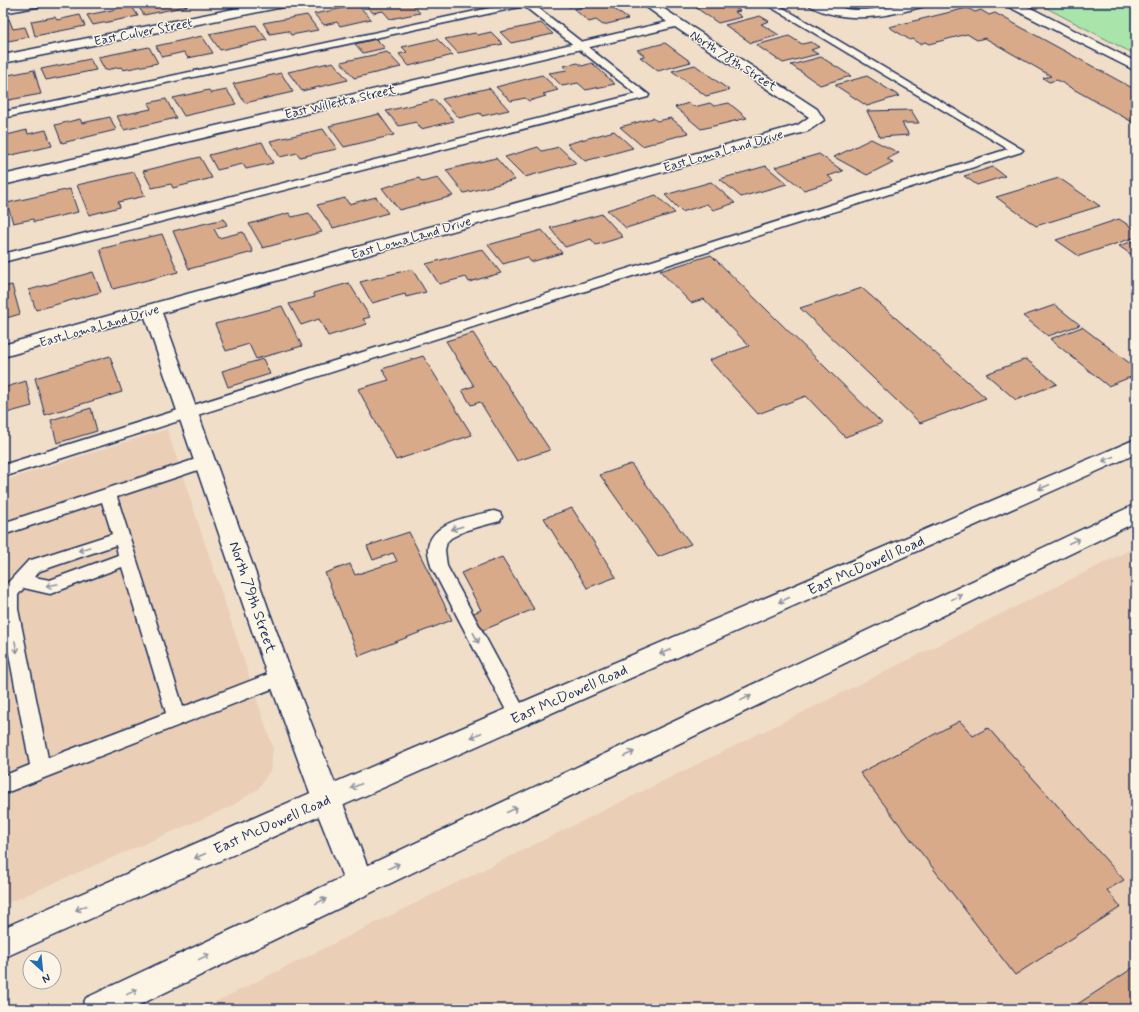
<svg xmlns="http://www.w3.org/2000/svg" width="1139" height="1012" font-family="Mynerve,sans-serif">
<rect width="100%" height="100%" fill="#f1dec9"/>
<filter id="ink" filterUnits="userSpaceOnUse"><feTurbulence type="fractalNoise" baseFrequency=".025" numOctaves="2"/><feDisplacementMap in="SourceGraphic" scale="8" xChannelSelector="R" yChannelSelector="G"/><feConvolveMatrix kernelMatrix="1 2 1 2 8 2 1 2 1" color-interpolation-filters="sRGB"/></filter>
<g filter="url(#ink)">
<path fill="#eaceb6" d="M167,429L273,748L271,769L259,788L232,806L3,905V481Z
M1136,547V1009H201L793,717Z"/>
<path fill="#a9e4aa" stroke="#628a84" d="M1037,3H1136V55Z"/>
<path fill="#d8aa89" stroke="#1b2f5e" d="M130,3L138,16L93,25L87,15L117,9L114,5Z
M136,3H186L188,6L144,15Z
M364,3H411L420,13L390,19L383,11L373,13Z
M417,3H454L435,7L432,4L420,6Z
M564,3H588L569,7Z
M601,3H606L628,19L603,25L596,20L589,22L574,9Z
M710,3H728L740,11L735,12L742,17L718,23L695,7Z
M358,5L371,19L340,26L337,22L324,25L314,14Z
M967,8L975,12L981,10L989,15L995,13L1136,90V124L1057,80L1049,82L1043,78L1051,76L985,38L977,40L967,34L929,44L925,42L920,44L913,39L910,40L889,27Z
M80,15L85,26L35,36L31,21L55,17L57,20Z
M307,15L318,30L291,35L288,31L270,34L263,23Z
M760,16L769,21L761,24L779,35L751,43L725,25Z
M9,19L13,29L25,27L29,37L3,42V21Z
M541,23L553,34L511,43L500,32Z
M256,25L267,40L220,50L209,34Z
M491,32L503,44L458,53L445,39L475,33L478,35Z
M202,36L213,53L188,58L184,52L162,57L156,46Z
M789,36L802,44L811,42L819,47L811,50L818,54L783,63L756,45Z
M376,39L385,48L363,53L355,44Z
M437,39L453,55L409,66L399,54L407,52L402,47Z
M665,43L691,62L658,71L640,57L645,56L637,50Z
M149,47L158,63L123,70L121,67L105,70L98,57Z
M387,52L401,67L354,78L341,62Z
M821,57L851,76L820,85L791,65Z
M90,59L96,70L46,80L41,69Z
M333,62L348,80L302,91L288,72Z
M578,63L582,66L592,63L615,84L586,90L578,83L562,86L549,73L567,70L563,66Z
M695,65L729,90L706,96L672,71Z
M34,70L41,94L9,100L6,91H3V76Z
M281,73L293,92L245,103L233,84Z
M542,75L558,90L543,94L546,96L529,101L525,98L511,101L496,87Z
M867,76L899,96L867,106L835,85Z
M489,88L509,110L482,116L480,113L459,118L442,99Z
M209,90L211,93L227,90L236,104L184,116L173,98Z
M166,99L176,118L124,130L117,116L151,109L148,103Z
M435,100L454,121L421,129L416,122L399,126L386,111Z
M689,103L694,107L710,103L714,106L729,103L747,118L701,129L675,107Z
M911,110L919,123H902L909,135L880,137L867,111Z
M379,114L394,135L344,147L329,126Z
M110,117L116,130L62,143L55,125L80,119L82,123Z
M653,118L657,121L671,118L689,133L642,146L620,127Z
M323,129L337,149L300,157L297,153L280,157L270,141Z
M27,130L28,134L46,130L52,146L3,157V136Z
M614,131L633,148L585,161L567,144Z
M871,139L899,153L887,159L893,162L867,175L834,157Z
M262,142L273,163L246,169L243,164L217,170L209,155Z
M538,147L542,151L559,147L576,163L525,177L505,157Z
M819,154L843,171L828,176L834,181L804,190L775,167Z
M200,157L212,178L173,188L171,184L152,188L143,171Z
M496,158L515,180L464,193L446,170Z
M766,166L787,184L741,197L720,179Z
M993,167L1005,176L977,185L964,176Z
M134,172L145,196L118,202L120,207L89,215L77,185Z
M419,178L422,182L438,178L453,196L399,210L382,188Z
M1059,178L1100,206L1036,226L996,197Z
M711,182L735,203L713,210L707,204L682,212L665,195Z
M70,189L78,212L34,222L33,219L13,223L7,203Z
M656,195L675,213L626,228L607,210Z
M376,197L388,213L333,228L317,205L345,198L349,204Z
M289,213L292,217L309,213L322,232L263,248L249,224Z
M602,214L623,237L596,245L591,239L565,247L550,228Z
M224,219L227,225L214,229L219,238L243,232L253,252L189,269L173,231Z
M1119,219L1136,230V237L1079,256L1056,240Z
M542,230L562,253L531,262L527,257L503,264L488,245Z
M162,234L178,272L113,289L100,249Z
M1136,240V258L1119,246Z
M482,249L501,273L469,282L466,277L439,284L426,264Z
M711,255L882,423L845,437L806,396L758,414L709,360L749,346L704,299L691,303L660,271Z
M412,269L426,292L406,297L405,294L372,303L360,282Z
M93,272L101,292L36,310L29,290Z
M349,283L370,317L363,319L367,324L328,336L319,319L301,325L289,304L315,297L313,293Z
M12,285L20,314L3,319V287Z
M862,288L986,398L920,423L800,308Z
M1055,305L1080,325L1048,336L1023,316Z
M282,306L302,346L256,359L249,344L226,351L215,324Z
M1082,327L1136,368V375L1108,386L1050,339Z
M473,333L550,450L517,461L480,402L471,405L462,390L474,386L446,341Z
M110,356L122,392L45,415L35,378Z
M423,356L472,435L396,460L358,389L389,380L382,369Z
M263,359L270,374L228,387L222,371Z
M1026,359L1057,384L1016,400L986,374Z
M26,381L32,406L3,414V388Z
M91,408L97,431L57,443L51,420Z
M631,464L691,544L658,557L600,475Z
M572,508L616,577L587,588L544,518Z
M409,532L452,620L359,656L325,573L350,564L355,575L397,561L393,553L373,560L367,546Z
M502,557L534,609L481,631L471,614L481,610L461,573Z
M960,721L973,736L988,728L1124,880L1107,890L1121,907L1015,975L860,773Z
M1136,966V1009H1070Z"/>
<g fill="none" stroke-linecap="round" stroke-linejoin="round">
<g stroke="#1b2f5e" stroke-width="3">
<path id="lane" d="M27,3H47L42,6L3,13V7Z
M513,3H532L649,95L648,97L3,262V254L636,94L524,6L3,118V112Z
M764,3H775L1023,150L1021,152L3,477V465L1008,149Z
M205,456L210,458L213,462L210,466L117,497L183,707L281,669L287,671L290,677L287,683L3,794V776L30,765L3,623V588L28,561L112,534L102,502L3,535V523ZM116,545L118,555L50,580L34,577L40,571ZM122,567L166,713L48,758L18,609V595L24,588L50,594Z
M494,511L500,513L502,517L500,521L467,530L451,538L447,542L445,550L447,566L528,716L526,722L519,724L512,722L431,566C430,560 427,553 428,547C433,520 473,516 494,511Z"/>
</g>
<g stroke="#1b2f5e" stroke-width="3">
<path id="street" d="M264,3H289L283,7L3,63V55Z
M641,3H655L817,109L824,120L808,131L162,313L290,669L374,883L369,893L359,897L349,893L317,812L265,669L145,317L3,357V345L798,125L809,117L675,27L3,185V175L667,22Z
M808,3C813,3 818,2 823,3C835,5 844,10 856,10C881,10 903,3 927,3L925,6C892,15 861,22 827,13C821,11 811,8 808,3Z
M1005,3H1021L1136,62V71L1007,6Z"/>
</g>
<g stroke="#1b2f5e" stroke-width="3">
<path id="primary" d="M1136,439V454L335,809L3,958V928L315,791Z
M1136,504V522L131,1009H81L86,998Z"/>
</g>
<use href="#lane" fill="#fcf5e5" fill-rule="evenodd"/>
<use href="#street" fill="#fcf5e5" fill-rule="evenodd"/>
<use href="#primary" fill="#fcf5e5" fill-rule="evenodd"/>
</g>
<defs><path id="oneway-shaft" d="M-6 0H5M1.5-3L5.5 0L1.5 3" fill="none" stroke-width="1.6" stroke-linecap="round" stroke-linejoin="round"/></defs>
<g stroke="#8c92a2">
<use href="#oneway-shaft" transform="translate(1108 459) rotate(156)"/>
<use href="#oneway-shaft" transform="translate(1044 487) rotate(157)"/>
<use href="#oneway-shaft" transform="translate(457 528) rotate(164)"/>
<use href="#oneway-shaft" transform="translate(1074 541) rotate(-25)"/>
<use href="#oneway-shaft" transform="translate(84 549) rotate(161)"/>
<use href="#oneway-shaft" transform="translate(52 585) rotate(171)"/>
<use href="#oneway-shaft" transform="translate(957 597) rotate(-25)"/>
<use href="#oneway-shaft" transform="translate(784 600) rotate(156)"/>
<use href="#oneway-shaft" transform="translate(476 638) rotate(63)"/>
<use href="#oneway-shaft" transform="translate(16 647) rotate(79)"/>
<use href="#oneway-shaft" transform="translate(665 652) rotate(156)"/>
<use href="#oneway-shaft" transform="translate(746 698) rotate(-26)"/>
<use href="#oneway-shaft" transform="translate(476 735) rotate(157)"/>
<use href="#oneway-shaft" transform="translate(629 754) rotate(-25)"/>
<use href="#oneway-shaft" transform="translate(356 786) rotate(157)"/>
<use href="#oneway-shaft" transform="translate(512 810) rotate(-25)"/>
<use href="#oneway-shaft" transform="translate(200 856) rotate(156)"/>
<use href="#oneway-shaft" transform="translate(394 866) rotate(-25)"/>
<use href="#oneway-shaft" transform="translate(321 901) rotate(-26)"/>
<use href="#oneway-shaft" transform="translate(81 908) rotate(156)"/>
<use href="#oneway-shaft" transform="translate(204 957) rotate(-26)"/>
<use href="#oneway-shaft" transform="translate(132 992) rotate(-26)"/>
</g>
</g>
<g text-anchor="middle" stroke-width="3" stroke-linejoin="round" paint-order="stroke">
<g font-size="13" fill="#1b2f5e" stroke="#fcf5e5">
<text transform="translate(143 31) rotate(-11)" y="5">East Culver Street</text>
<text transform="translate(734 60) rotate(33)" y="5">North 78th Street</text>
<text transform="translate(340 101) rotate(-13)" y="5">East Willetta Street</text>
<text transform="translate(723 150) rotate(-16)" y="5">East Loma Land Drive</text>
<text transform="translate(411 237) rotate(-16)" y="5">East Loma Land Drive</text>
<text transform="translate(99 325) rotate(-16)" y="5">East Loma Land Drive</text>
</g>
<g font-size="15" fill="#1b2f5e" stroke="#fcf5e5">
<text transform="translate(866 565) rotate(-24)" y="5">East McDowell Road</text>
<text transform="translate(253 597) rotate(71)" y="5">North 79th Street</text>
<text transform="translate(569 694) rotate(-24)" y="5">East McDowell Road</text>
<text transform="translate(272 824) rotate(-24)" y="5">East McDowell Road</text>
</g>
</g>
<rect width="1139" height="1012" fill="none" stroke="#fcf5e5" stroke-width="16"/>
<rect x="8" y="8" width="1123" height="996" fill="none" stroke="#1b2f5e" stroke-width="1.5" filter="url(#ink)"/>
<g transform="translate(42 970) rotate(153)"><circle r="19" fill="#fcf5e5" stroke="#a2a6af"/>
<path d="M0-3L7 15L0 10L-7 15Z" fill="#1f6fb2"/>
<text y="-6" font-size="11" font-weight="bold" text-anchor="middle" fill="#1b2f5e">N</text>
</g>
</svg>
